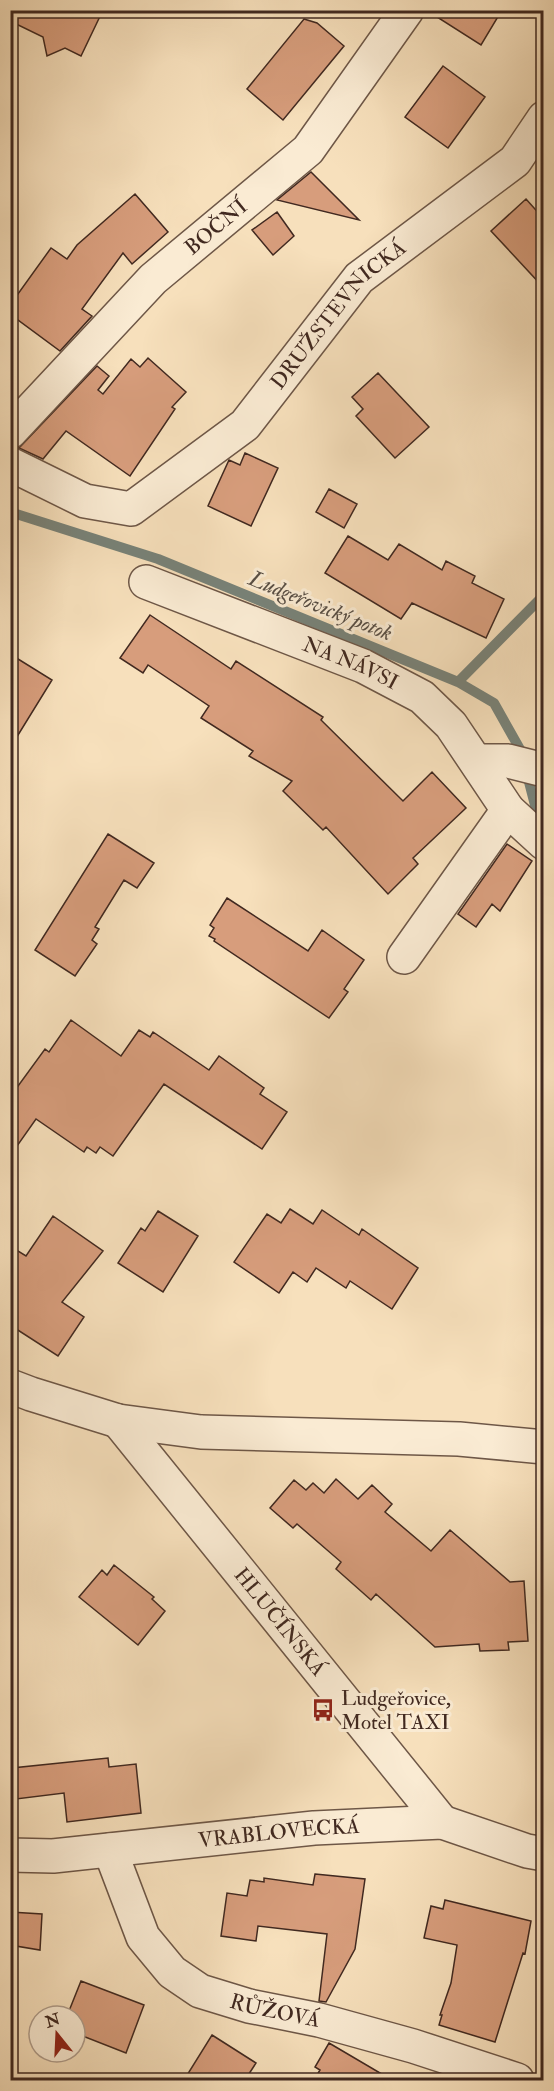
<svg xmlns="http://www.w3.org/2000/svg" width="554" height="2091" font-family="'IM FELL Double Pica',serif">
<rect width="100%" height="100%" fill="#f7e0bc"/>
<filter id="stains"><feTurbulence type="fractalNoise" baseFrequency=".00333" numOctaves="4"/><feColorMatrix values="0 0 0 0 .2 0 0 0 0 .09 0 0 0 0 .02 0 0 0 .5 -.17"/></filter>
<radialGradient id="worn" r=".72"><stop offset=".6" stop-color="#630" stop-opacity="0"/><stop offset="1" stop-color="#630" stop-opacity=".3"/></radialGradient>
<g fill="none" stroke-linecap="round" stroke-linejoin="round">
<path stroke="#788278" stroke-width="10" d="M10,512L158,559L458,682L494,703L521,751L537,813H544
M458,682L544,595"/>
</g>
<path fill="#d79d7c" stroke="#412920" stroke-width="1.5" d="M10,10H103L81,56L65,48L47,56L43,37L10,21Z
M426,10H502L481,45Z
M304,19L317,23L344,46L283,120L247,89Z
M443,66L485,97L448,148L405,117Z
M311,172L359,220L277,200Z
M135,194L168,232L132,264L123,253L82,309L92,316L60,351L10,314V305L51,248L67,259L77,245Z
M526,199L543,218V287L491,231Z
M277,212L294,236L273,255L252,230Z
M148,358L186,392L172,407L175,409L130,476L66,431L43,459L19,448L97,366L109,376L98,390L103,394L131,359L140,367Z
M378,373L429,427L395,458L356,416L363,409L352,397Z
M245,453L278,468L251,526L208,506L229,460L240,465Z
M329,489L357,504L344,528L316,512Z
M348,536L388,560L399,544L442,570L446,561L475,576L472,583L504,599L486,638L412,603L401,619L325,573Z
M150,615L231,669L236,661L323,717L321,720L403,801L432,772L466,808L413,858L418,864L388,894L326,827L323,830L283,791L292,781L249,756L253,751L201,718L209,706L148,665L143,673L120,658Z
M10,654L52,680L10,748Z
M108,834L154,863L137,888L124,880L95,927L99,929L92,940L97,944L75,976L35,950Z
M507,844L532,861L500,911L492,904L476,927L458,914Z
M227,898L308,951L322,930L364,960L344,989L348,992L329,1018L214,941L215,939L209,936L214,928L210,925Z
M71,1020L121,1056L139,1030L150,1037L153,1032L209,1070L219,1056L264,1088L260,1094L287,1112L262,1149L164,1084L113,1156L100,1147L96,1153L87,1147L84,1152L36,1119L10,1156V1097L45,1049L49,1052Z
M290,1209L313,1224L322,1210L359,1235L362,1229L418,1268L392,1309L350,1281L346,1288L316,1268L307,1282L293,1272L279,1293L234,1262L267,1214L281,1223Z
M158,1211L198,1236L163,1292L118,1263L141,1228L145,1231Z
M53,1216L103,1251L62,1302L84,1317L58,1356L10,1325V1246L26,1256Z
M336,1479L358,1499L372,1485L392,1504L385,1512L431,1551L450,1530L510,1582L524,1581L528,1641L508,1642L509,1650L480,1651L479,1644L435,1647L376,1594L371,1600L336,1569L341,1562L297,1524L293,1528L270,1508L294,1480L306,1490L313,1483L324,1493Z
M114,1565L154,1597L152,1599L165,1611L138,1645L79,1597L102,1570L107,1575Z
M108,1758L109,1767L136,1764L141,1813L67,1822L64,1793L16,1799L12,1768Z
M315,1874L365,1879L355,1949L326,2002L319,2001L327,1934L258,1926L256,1941L221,1936L227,1893L247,1896L250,1880L264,1882V1878L313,1885Z
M445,1900L531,1921L525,1954L523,1953L495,2042L439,2025L442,2015H440L451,1983L457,1945L424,1938L431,1906L443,1909Z
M10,1912L42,1914L40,1950L10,1945Z
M81,1981L144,2005L126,2053L75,2033V2016H67Z
M212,2035L256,2063L245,2080H184Z
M329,2043L392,2080H314L320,2070L315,2067Z"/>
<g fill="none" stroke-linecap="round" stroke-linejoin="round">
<g stroke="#6e5747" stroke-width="36">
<g id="minor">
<path id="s1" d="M10,432L153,279L308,150L407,10"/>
<path id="s2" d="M10,464L85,501L131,509L245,425L359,278L515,161L544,118"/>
<path id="s3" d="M146,582L363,666L422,697L451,725L508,810L544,843"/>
<path d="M476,761H508L544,770"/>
<path d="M404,957L508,810"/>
<path id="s4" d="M118,1421L442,1822"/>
<path id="s5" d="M110,1850L143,1937L172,1972L200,1991L249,2006L319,2020L413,2046L517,2080"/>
<path id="s6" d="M10,1855L53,1856L314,1828L442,1822L527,1851L544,1854"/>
</g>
</g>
<g stroke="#6e5747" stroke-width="36">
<path id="tertiary" d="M10,1386L31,1394L118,1421L201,1432L459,1439L544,1447"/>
</g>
<use href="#minor" stroke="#faebd3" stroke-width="33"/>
<use href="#tertiary" stroke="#faebd3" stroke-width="33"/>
</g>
<defs>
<g id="bus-bare" transform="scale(1.8)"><path d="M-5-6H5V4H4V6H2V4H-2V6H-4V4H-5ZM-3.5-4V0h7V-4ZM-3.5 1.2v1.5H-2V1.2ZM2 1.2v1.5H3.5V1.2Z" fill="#8f2418" stroke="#faebd3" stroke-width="2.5" paint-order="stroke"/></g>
</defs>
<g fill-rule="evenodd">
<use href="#bus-bare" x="323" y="1710"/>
</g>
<g text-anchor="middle" stroke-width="6" stroke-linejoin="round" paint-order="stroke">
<g font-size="21" fill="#412920" stroke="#faebd3">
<text dy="7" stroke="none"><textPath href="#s1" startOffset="291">BOČNÍ</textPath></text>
<text dy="7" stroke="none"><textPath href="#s2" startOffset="417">DRUŽSTEVNICKÁ</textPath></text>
<text dy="7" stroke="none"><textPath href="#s3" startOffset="220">NA NÁVSI</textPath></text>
<text dy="7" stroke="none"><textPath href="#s4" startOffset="258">HLUČÍNSKÁ</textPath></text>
<text dy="7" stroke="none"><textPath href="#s6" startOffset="270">VRABLOVECKÁ</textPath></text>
<text dy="7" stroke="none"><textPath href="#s5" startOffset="250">RŮŽOVÁ</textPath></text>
</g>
<g font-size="21" fill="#412920" stroke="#faebd3" text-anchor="start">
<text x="341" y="1705">Ludgeřovice,<tspan x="341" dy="24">Motel TAXI</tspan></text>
</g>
<g font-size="22" font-style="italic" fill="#584e44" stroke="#faebd3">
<text transform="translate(321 605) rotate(22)" y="8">Ludgeřovický potok</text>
</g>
</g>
<rect width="554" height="2091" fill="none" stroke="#f7e0bc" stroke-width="36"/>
<rect x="12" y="12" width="530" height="2067" fill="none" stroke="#412920" stroke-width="3"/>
<rect x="18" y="18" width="518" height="2055" fill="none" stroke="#412920" stroke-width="1.5"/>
<g transform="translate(57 2034) rotate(342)"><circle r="28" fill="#faebd3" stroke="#b09d8b" stroke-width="1.5"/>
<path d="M0-4.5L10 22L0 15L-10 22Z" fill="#8f2418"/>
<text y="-9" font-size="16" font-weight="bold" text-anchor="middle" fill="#412920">N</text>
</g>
<rect width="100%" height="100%" filter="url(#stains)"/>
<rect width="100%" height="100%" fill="url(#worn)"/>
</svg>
